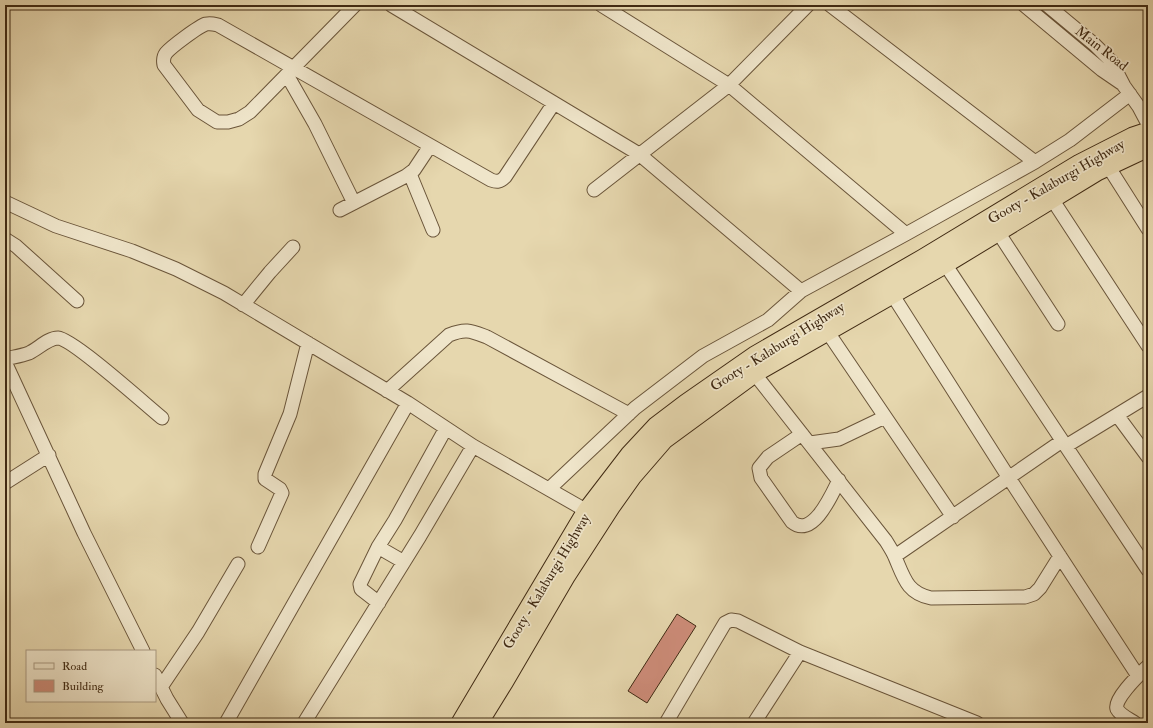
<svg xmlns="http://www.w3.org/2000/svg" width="1153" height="728" font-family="'IM FELL Double Pica',serif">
<rect width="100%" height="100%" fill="#e6d7ae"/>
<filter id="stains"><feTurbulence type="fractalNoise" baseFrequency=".005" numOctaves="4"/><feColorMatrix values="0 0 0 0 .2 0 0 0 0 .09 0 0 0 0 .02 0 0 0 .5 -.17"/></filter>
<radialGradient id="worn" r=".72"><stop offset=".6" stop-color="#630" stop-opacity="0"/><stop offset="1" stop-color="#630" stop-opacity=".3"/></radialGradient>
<path fill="#cd8c79" stroke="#402a13" d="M677,614L696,626L647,703L628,691Z"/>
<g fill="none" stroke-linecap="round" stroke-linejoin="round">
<g stroke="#6a553a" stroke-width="15">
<path id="minor" d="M355,5L250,112L239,119L228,122H217L198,110L164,65C163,60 163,57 166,53C171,47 199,26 206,24C211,23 214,24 218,25L491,180C497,182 500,182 505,177L554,103
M391,5L639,154L801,291
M601,5L729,85L906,234
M830,5L1035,162
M1024,5L1102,70L1121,83
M1047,5L1094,44L1111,61L1124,86L1139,107L1148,124
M287,75L315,124L354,203
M1108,166L1148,229
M410,174L433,230
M594,190L729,85L808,5
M1052,199L1148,346
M5,202L56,226L132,251L176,269L224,293L408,403L473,446L587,511
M340,210L406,176L414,170L430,146
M998,232L1058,324
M5,239L16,246L77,301
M945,264L1148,570
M892,294L1009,478L1138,676
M243,305L270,272L293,247
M827,331L953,517
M5,359C13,357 21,356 29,353C38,349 48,338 58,338C73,339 146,405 162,418
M5,362L84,533L143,651
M754,373L886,541C889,546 893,552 895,557C904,578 907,593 931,598L1025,597L1034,594L1040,588L1060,556
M387,391L449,335C466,328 471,331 487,337L629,414
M1117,415L1148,457
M802,434L768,457L759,468L761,478L792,522C813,539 832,494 839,480
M810,443L839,439L885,417
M1066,446L1148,396
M5,483L49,455
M549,489L635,408L703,356L768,320L801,291L906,234L1035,162L1070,140L1130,94
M258,547L282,493L280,489L265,479V474L290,414L308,343
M378,547L404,562
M895,556L1062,441
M379,603L361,589L360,584L378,547L395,520L446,428
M155,675L167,699L182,723
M161,687L198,632L238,564
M226,723L408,403
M304,723L420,536L473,446
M666,723L725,623L731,620L738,621L800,652L977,723
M754,723L800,652
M1135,723C1129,719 1120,715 1117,709C1113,699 1141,673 1148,666"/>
</g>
<g stroke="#402a13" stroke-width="21">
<path id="highway" d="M461,723L587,511L630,455L657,426L686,404L755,356L923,259L1080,164L1133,137L1148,132
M478,723L504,681L566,575L610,507L632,476L664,439L754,373L941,266L1097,171L1148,147"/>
</g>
<use href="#minor" stroke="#efe5ca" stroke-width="13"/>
<use href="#highway" stroke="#e6d7ae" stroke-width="19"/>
</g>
<g text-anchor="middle" stroke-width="3.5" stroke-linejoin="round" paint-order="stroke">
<g font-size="14" fill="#402a13" stroke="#efe5ca">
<text transform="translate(1102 48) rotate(38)" y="5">Main Road</text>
<text transform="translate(1056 181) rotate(-30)" y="5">Gooty - Kalaburgi Highway</text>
<text transform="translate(777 346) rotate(-32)" y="5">Gooty - Kalaburgi Highway</text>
<text transform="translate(546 581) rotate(-59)" y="5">Gooty - Kalaburgi Highway</text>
</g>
</g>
<rect width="1153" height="728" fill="none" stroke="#e6d7ae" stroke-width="20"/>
<rect x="6" y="6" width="1141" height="716" fill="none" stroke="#402a13" stroke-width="2"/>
<rect x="10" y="10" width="1133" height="708" fill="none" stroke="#402a13"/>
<rect x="26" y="650" width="130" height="52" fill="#efe5ca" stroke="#a99a81"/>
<rect x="34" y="663" width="20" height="6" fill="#efe5ca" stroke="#a99a81"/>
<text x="62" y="670" font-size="12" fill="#402a13">Road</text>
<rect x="34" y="680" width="20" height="12" fill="#cd8c79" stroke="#a99a81"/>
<text x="62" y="690" font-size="12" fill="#402a13">Building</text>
<rect width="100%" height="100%" filter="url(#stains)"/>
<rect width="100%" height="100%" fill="url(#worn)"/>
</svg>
